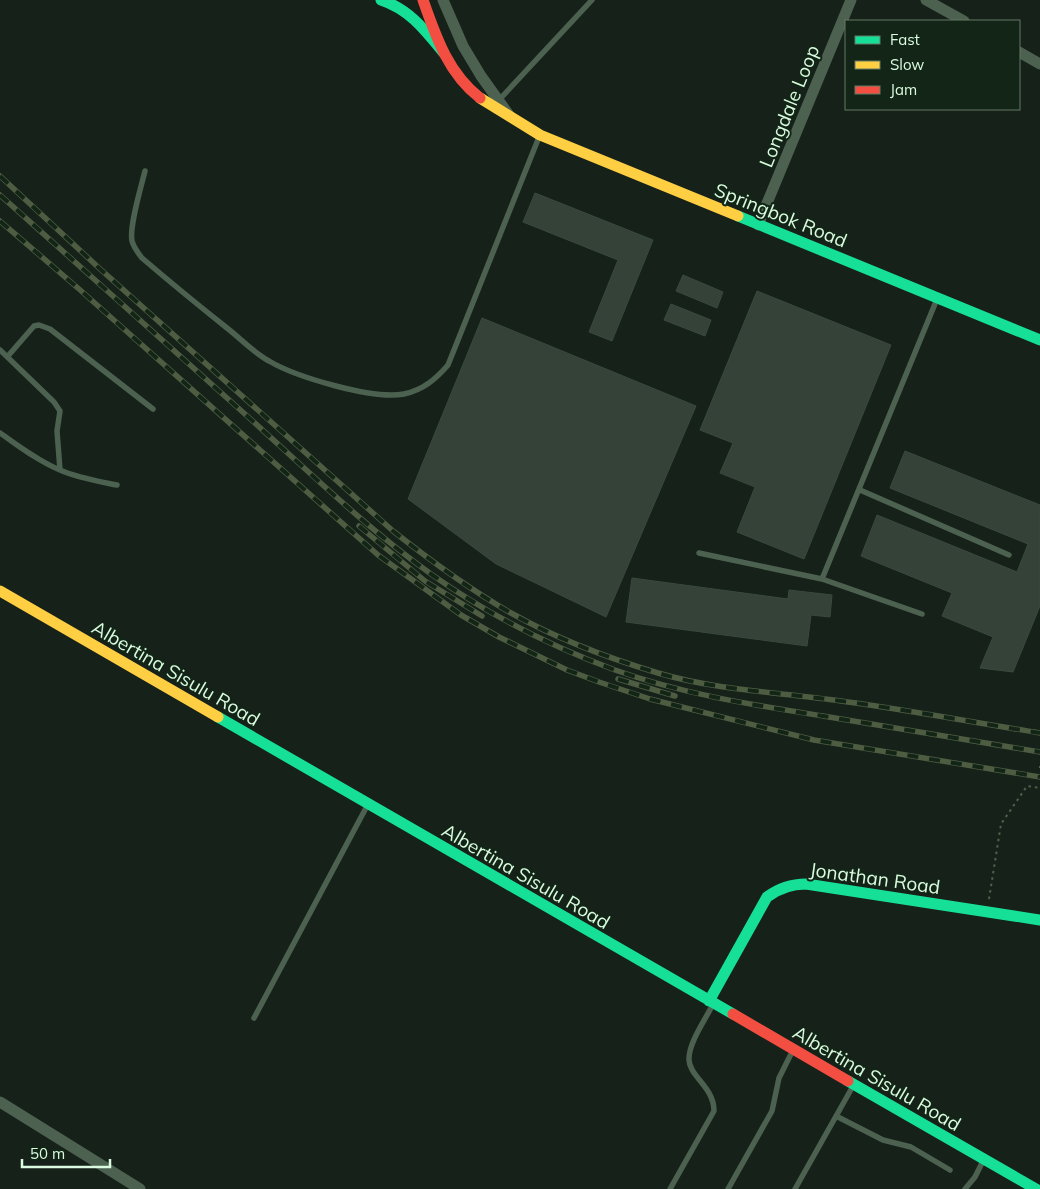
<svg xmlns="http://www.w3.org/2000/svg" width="1040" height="1189" font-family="Mulish,sans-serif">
<rect width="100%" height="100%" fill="#162119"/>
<path fill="#344238" stroke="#394a3e" d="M535,193L653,240L612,341L589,332L618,260L523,222Z
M683,275L723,292L717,308L676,291Z
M757,291L891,345L804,559L737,532L755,487L720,473L733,443L700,430Z
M671,304L711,320L705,336L664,320Z
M482,318L696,406L606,617L496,564L408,499Z
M905,451L1040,505V606L1013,672L980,668L993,637L942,616L952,593L861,556L877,515L1017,572L1028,544L890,488Z
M632,578L788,599L789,590L832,595L830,617L811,615L807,646L626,622Z"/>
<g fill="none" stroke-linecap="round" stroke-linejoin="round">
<path stroke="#53604a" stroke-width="2" stroke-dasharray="2.5 4" stroke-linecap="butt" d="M1039,767H1040
M989,899L1001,824L1027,786L1040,788"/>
<path stroke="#4c614f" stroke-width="5.5" d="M499,100L592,0
M145,171C141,187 129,227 132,241C134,248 138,253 142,258C170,282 198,305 227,328C241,339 254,353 269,361C296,377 373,400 404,394C423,390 436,379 448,365L539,137
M0,350L54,402L60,411L57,431L60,470
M8,356L34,326L39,325L50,329L153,409
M0,433C19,446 38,461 60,470C78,478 97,481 117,485
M860,490L1009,555
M699,553L822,579L922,614
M822,579L937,299
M254,1018L367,806
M836,1116L883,1140L911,1147L950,1170
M670,1189L714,1111C714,1087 690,1077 689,1060C688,1044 705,1020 712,1006
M728,1189L772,1111L779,1078L792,1052
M795,1189L853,1086
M965,1189L975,1177L983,1161"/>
<path stroke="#4c614f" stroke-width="11" d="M443,0L463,46L481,76L509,115
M926,0L964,21
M1019,52L1040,64
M758,225L851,0
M0,1102L140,1189"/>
<path stroke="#16e098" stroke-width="11" d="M381,0C409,9 425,30 443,52
M738,216L1040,340
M218,717L733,1014
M709,1001L767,897C779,888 791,884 806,884L1040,920
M848,1081L1036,1189"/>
<path stroke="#ffcf43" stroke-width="11" d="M480,98L540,135L738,216
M0,591L218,717"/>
<path stroke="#f24e42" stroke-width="11" d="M423,0C436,37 448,73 480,98
M733,1014L848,1081"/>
<g stroke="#4e5d42" stroke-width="5.5">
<path id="rail" d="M0,176L99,268L393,531C431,561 469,589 511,613C557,639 608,658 658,673C716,690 775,692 834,700C903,709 971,722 1040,733
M0,195C82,268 164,342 246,415C306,469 365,527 431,574C487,614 550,646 615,670C682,694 753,705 823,716C895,728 968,740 1040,752
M0,221L79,289L378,555L461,615L499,637L567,670L599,682L650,699L814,740L1040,777
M359,526L425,581L482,616
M618,679L675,696"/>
</g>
<use href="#rail" stroke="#122516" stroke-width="4" stroke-dasharray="11" stroke-linecap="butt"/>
</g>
<g text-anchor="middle" stroke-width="4" stroke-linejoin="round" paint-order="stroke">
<g font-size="19" fill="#dafbe0" stroke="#122516">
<text transform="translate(789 106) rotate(-68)" y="7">Longdale Loop</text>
<text transform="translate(781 215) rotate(22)" y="7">Springbok Road</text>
<text transform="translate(176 673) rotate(30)" y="7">Albertina Sisulu Road</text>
<text transform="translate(526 876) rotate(30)" y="7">Albertina Sisulu Road</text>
<text transform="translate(875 878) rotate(8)" y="7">Jonathan Road</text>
<text transform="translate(877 1078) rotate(30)" y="7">Albertina Sisulu Road</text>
</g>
</g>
<rect x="845" y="20" width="175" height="90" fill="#122516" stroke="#627b67"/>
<rect x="855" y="36" width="25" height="8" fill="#16e098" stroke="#627b67"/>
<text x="890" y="45" font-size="15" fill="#dafbe0">Fast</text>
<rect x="855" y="61" width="25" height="8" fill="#ffcf43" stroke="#627b67"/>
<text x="890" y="70" font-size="15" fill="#dafbe0">Slow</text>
<rect x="855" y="86" width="25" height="8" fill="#f24e42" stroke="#627b67"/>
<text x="890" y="95" font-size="15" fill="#dafbe0">Jam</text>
<path d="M22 1159v8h88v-8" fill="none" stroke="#dafbe0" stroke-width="2.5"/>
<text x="30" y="1159" font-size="15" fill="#dafbe0" stroke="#122516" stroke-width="4" paint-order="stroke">50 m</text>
</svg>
